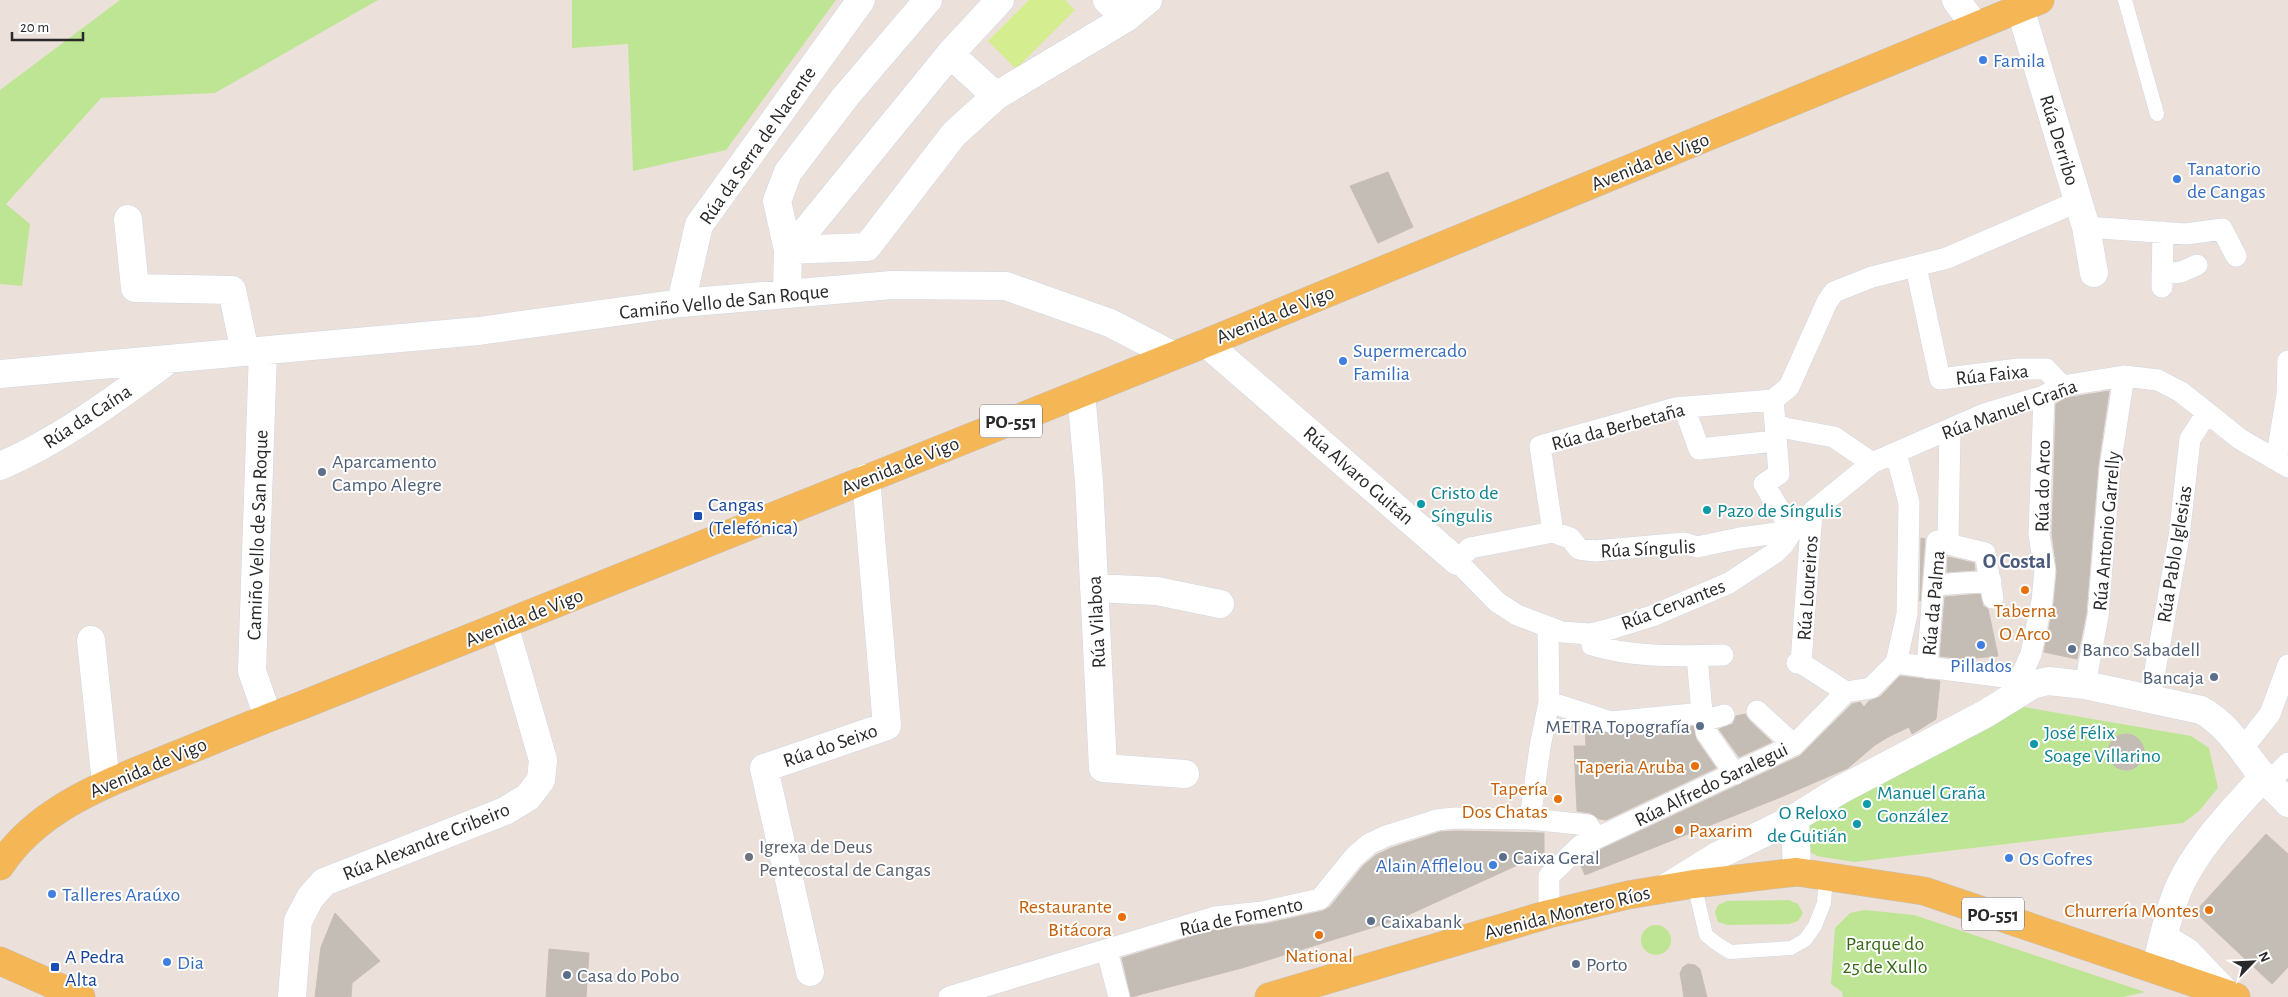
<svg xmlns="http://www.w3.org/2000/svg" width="2288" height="997" font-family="'Alegreya Sans',sans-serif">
<rect width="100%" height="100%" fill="#ece1da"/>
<path fill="#bde594" d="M120,0H378L215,93L101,98L6,204L30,224L22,286L0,284V90Z
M572,0H836L726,150L633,171L628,44L572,48Z
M2024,707L2191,736L2209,748L2218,788L2199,811L2183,823L1854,862L1817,856L1807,850L1804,825L1853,794Z
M1789,900L1798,904L1803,913L1798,921L1789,924L1728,925L1718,922L1715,912L1718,905L1727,901Z
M1865,910L1914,915L2145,992L2123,997H1843L1842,992L1831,984L1835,928L1850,913Z
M1641 940a15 15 0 1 1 30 0a15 15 0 1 1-30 0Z"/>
<path fill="#d4ed8f" d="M1029,0H1065L1075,10L1016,69L988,41Z"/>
<path fill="#c4bdb6" stroke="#c7bdb4" d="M1388,172L1413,227L1378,243L1350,186Z
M2109,391L2098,466L2086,614L2077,659L2044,652L2054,603L2057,571L2052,534L2056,404L2066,398Z
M1921,538L1925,539L1920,601Z
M1948,557L1974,563L1975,570L1947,572Z
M1980,594L1983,606L1988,609L1998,656L1964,659L1940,656L1945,597Z
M1900,676L1940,681L1936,719L1912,734L1909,727L1890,736L1875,745L1848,768L1781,797L1585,875L1580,863L1587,856L1800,756L1852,704L1860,702L1864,707L1869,701L1880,697Z
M1745,714L1749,720L1772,742L1739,757L1719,729L1733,724L1736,716Z
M1693,726L1696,739L1716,768L1606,820L1599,819L1590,813L1577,811L1574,746H1586L1585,727L1612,734Z
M2108 752a18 18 0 1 1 36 0a18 18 0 1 1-36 0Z
M1455,831L1544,833V853L1397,920L1242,968L1131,997L1122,958L1217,929L1265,924L1323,911L1330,907L1363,866L1376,855L1391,848L1440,832Z
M2266,834L2288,854V967L2272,984L2195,912Z
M335,913L380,961L352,983L351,997H315L321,947Z
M549,949L589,953L586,997H546Z
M1688,964L1695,965L1700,969L1707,997H1684L1680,973L1683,967Z"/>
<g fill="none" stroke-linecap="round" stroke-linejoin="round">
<g stroke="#cfd6e3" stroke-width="15">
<path id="service" d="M2125,0L2157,114
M1694,884L1706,935L1716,943L1730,952L1791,948L1805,940L1815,926L1824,903L1826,875"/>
</g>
<g stroke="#cfd6e3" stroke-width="22">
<path id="pedestrian" d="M2086,227L2186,234L2222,229L2236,256
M1916,267L1940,379L2019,369H2046L2062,386
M2162,274L2181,272L2197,265
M2162,287L2163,232
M1773,400L1789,387L1827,302L1834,292L1872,277L1947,258L2079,201
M1684,407L1699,449L1775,441
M1775,423L1779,474L1764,484L1792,531
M2276,460L2287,395L2288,361
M1792,531L1740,538L1697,547L1684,543L1595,551L1579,549L1570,538L1553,532L1470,548L1457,561L1497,602L1517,615L1562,632L1590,634L1607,630L1652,616L1729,583L1776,552L1784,544L1792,531L1812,512L1872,463L1984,414L2044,396L2062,386L2124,376L2158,380L2181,392L2240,439L2288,467
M1553,532L1540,446L1675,408L1773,400L1775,423L1785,428L1834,437L1872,463
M1948,544L1985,553L1993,598
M1934,585L1991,581
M1590,634L1592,645C1635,658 1678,656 1723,655
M1697,656L1702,713
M1797,663H1801L1846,692
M1801,663L1812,512
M1896,663L1907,614L1909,503L1896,453
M1896,663L2020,679
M1927,668L1937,541L1948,544L1950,429
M2085,685L2098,616L2110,467L2124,376
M2018,692L2020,679L2031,654L2042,601L2045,570L2039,535L2044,396
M2150,698L2179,537L2190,439L2207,413
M1549,702L1611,722L1702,713L1710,719L1724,715
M1757,711L1794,745
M1704,713L1706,732L1735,774
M2243,748L2270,714L2288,665
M2268,783L2288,763
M1530,819L1540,747L1549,702L1548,627
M1549,914V876L1580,846L1794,745L1846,692L1871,688L1896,663
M1107,951L1119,997
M949,997L1215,917L1262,912L1320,899L1354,857L1369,844L1386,836L1437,820L1454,818L1530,819L1588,825L1596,838"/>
</g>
<g stroke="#cfd6e3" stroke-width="29">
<path id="minor" d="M1107,0L1126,18L1148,0
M1956,0L1975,26
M2020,8L2086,227L2094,273
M950,54L996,96
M128,219L135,288L232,290L245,352
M788,250L867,247L954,134L996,96L1126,18
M788,250L804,233L950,54L1000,0
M787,294L788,250L777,201L788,172L846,96L928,0
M681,303L699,225L861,0
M1206,343L1457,561
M263,351L252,671L268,717
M0,374L479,331L681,303L892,285L1006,286L1110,323L1172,355
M1081,393L1089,481L1103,768L1185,774
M0,466C61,440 116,398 170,359
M1094,588L1157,591L1220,604
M91,640L106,784
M1795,818L1797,872
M1664,889L1719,855L1795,818L1840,790L1985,714L2032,685L2048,681L2085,685L2201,710C2231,726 2247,759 2269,784C2275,790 2282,796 2288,803
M2164,938L2187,952L2227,994
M2155,969C2163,941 2168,911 2180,885C2199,844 2234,810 2264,776
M810,972L764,768L887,726L866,478
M292,997L298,921L310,898L324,882L505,811L528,797L541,780L543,760L504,625"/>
</g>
<g stroke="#c3c3c3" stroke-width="29">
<path id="primary" d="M0,866C41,804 114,781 179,754C219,738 259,721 300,706L1206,343L2040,0
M0,961L81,997
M1269,997L1549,914L1628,895L1694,884L1797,872L1924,891L2236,997"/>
</g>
<use href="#service" stroke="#fff" stroke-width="14"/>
<use href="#pedestrian" stroke="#fff" stroke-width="21"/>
<use href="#minor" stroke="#fff" stroke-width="28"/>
<use href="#primary" stroke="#f5b656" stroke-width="28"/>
</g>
<g fill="#3f7fe0" stroke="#fff" stroke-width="2">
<circle cx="1983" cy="60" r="5"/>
<circle cx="2177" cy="179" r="5"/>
<circle cx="1343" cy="361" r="5"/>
<circle cx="1981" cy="645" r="5"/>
<circle cx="2009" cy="858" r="5"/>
<circle cx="1493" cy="865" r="5"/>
<circle cx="52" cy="894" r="5"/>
<circle cx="167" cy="962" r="5"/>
</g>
<g fill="#5c6f8a" stroke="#fff" stroke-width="2">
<circle cx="322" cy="472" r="5"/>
<circle cx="2072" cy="649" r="5"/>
<circle cx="2214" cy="677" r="5"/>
<circle cx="1700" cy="726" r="5"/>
<circle cx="1503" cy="857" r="5"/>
<circle cx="1371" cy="921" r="5"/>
<circle cx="1576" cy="964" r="5"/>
<circle cx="567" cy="975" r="5"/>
</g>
<g fill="#0f9aa8" stroke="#fff" stroke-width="2">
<circle cx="1421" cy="504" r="5"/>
<circle cx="1707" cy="510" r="5"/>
<circle cx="2034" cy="744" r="5"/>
<circle cx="1867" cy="804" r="5"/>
<circle cx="1857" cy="824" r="5"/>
</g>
<g fill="#1a4fb4" stroke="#fff" stroke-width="2">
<rect x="693" y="511" width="10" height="10" rx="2.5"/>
<rect x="50" y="962" width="10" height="10" rx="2.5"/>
</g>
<g fill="#e8710a" stroke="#fff" stroke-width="2">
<circle cx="2025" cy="590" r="5"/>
<circle cx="1695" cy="766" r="5"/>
<circle cx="1558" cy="799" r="5"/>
<circle cx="1679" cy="830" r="5"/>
<circle cx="2209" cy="910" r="5"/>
<circle cx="1122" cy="917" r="5"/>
<circle cx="1319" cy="935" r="5"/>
</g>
<circle fill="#6b7280" stroke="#fff" stroke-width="2" cx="749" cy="857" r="5"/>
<g text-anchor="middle" stroke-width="4" stroke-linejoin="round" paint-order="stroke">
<g fill="#fff" stroke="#696969" stroke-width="1">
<rect x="980" y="404.5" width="62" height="33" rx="4"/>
<rect x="1962" y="897.5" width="62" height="33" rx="4"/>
</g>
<g font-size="19" font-weight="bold" fill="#292929">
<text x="1011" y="428">PO-551</text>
<text x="1993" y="921">PO-551</text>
</g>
<g font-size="20" fill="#366cbe" stroke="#fff" text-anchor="start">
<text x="1993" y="67">Famila</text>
<text x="2187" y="175">Tanatorio<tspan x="2187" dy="23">de Cangas</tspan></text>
<text x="1353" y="357">Supermercado<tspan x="1353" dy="23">Familia</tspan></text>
<text x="1981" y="672" text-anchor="middle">Pillados</text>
<text x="2019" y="865">Os Gofres</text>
<text x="1483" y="872" text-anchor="end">Alain Afflelou</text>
<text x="62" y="901">Talleres Araúxo</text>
<text x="177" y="969">Dia</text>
</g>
<g font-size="20" fill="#292929" stroke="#fff">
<text transform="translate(2060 140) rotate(73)" y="7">Rúa Derribo</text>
<text transform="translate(757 145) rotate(-55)" y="7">Rúa da Serra de Nacente</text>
<text transform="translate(1650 161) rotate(-22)" y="7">Avenida de Vigo</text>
<text transform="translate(724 301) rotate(-6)" y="7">Camiño Vello de San Roque</text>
<text transform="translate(1275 314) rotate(-22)" y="7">Avenida de Vigo</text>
<text transform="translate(1992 374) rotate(-6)" y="7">Rúa Faixa</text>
<text transform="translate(2009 409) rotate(-20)" y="7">Rúa Manuel Graña</text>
<text transform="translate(87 416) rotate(-33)" y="7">Rúa da Caína</text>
<text transform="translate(1618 426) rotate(-15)" y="7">Rúa da Berbetaña</text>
<text transform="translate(900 465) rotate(-22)" y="7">Avenida de Vigo</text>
<text transform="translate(1359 475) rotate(41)" y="7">Rúa Alvaro Guitán</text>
<text transform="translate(2042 486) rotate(-89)" y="7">Rúa do Arco</text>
<text transform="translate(2106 531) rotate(-85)" y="7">Rúa Antonio Garrelly</text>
<text transform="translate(257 535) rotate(-88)" y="7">Camiño Vello de San Roque</text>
<text transform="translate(1648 548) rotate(-3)" y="7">Rúa Síngulis</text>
<text transform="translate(2174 554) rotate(-81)" y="7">Rúa Pablo Iglesias</text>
<text transform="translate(1807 588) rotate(-86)" y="7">Rúa Loureiros</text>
<text transform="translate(1933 603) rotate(-85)" y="7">Rúa da Palma</text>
<text transform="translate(1673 604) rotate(-21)" y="7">Rúa Cervantes</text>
<text transform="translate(524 617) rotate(-22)" y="7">Avenida de Vigo</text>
<text transform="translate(1096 622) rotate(-93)" y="7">Rúa Vilaboa</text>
<text transform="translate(830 745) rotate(-19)" y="7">Rúa do Seixo</text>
<text transform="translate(148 767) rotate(-23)" y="7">Avenida de Vigo</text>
<text transform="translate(1711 784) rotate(-26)" y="7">Rúa Alfredo Saralegui</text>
<text transform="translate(426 841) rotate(-22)" y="7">Rúa Alexandre Cribeiro</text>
<text transform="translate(1567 912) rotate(-14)" y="7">Avenida Montero Ríos</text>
<text transform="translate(1241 916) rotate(-12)" y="7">Rúa de Fomento</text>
</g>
<g font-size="20" fill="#4e5e75" stroke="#fff" text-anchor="start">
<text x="332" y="468">Aparcamento<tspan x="332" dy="23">Campo Alegre</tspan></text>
<text x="2082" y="656">Banco Sabadell</text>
<text x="2204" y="684" text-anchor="end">Bancaja</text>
<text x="1690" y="733" text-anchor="end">METRA Topografía</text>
<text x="1513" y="864">Caixa Geral</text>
<text x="1381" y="928">Caixabank</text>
<text x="1586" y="971">Porto</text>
<text x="577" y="982">Casa do Pobo</text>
</g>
<g font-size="20" fill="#0d838f" stroke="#fff" text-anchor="start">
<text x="1431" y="499">Cristo de<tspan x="1431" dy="23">Síngulis</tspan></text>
<text x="1717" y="517">Pazo de Síngulis</text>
<text x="2044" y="739">José Félix<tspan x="2044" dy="23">Soage Villarino</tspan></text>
<text x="1877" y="799">Manuel Graña<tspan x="1877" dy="23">González</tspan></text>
<text x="1847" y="819" text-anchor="end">O Reloxo<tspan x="1847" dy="23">de Guitián</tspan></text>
</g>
<g font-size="20" fill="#164399" stroke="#fff" text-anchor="start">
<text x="708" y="511">Cangas<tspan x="708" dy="23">(Telefónica)</tspan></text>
<text x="65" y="963">A Pedra<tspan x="65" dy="23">Alta</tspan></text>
</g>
<g font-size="20" fill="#c56008" stroke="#fff" text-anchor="end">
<text x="2025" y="617" text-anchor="middle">Taberna<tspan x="2025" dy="23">O Arco</tspan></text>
<text x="1685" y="773">Taperia Aruba</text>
<text x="1548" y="795">Tapería<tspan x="1548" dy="23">Dos Chatas</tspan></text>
<text x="1689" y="837" text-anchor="start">Paxarim</text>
<text x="1112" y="913">Restaurante<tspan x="1112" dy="23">Bitácora</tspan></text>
<text x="2199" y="917">Churrería Montes</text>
<text x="1319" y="962" text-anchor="middle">National</text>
</g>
<g font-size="20" fill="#5b616d" stroke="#fff" text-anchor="start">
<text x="759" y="853">Igrexa de Deus<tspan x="759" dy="23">Pentecostal de Cangas</tspan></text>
</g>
<g font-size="20" fill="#356817" stroke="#fff">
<text x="1885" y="950">Parque do<tspan x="1885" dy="23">25 de Xullo</tspan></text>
</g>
<g font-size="21" font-weight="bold" fill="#48597b" stroke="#fff">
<text x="2017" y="568">O Costal</text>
</g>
</g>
<g transform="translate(2253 962) rotate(66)" stroke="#ffffff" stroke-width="4" paint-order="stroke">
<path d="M0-4L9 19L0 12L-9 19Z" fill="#292929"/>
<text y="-8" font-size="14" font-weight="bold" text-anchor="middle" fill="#292929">N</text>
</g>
<path d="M12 32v8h71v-8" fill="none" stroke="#292929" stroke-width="2.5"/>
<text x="20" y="32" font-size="15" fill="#292929" stroke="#ffffff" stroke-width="4" paint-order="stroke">20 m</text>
</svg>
